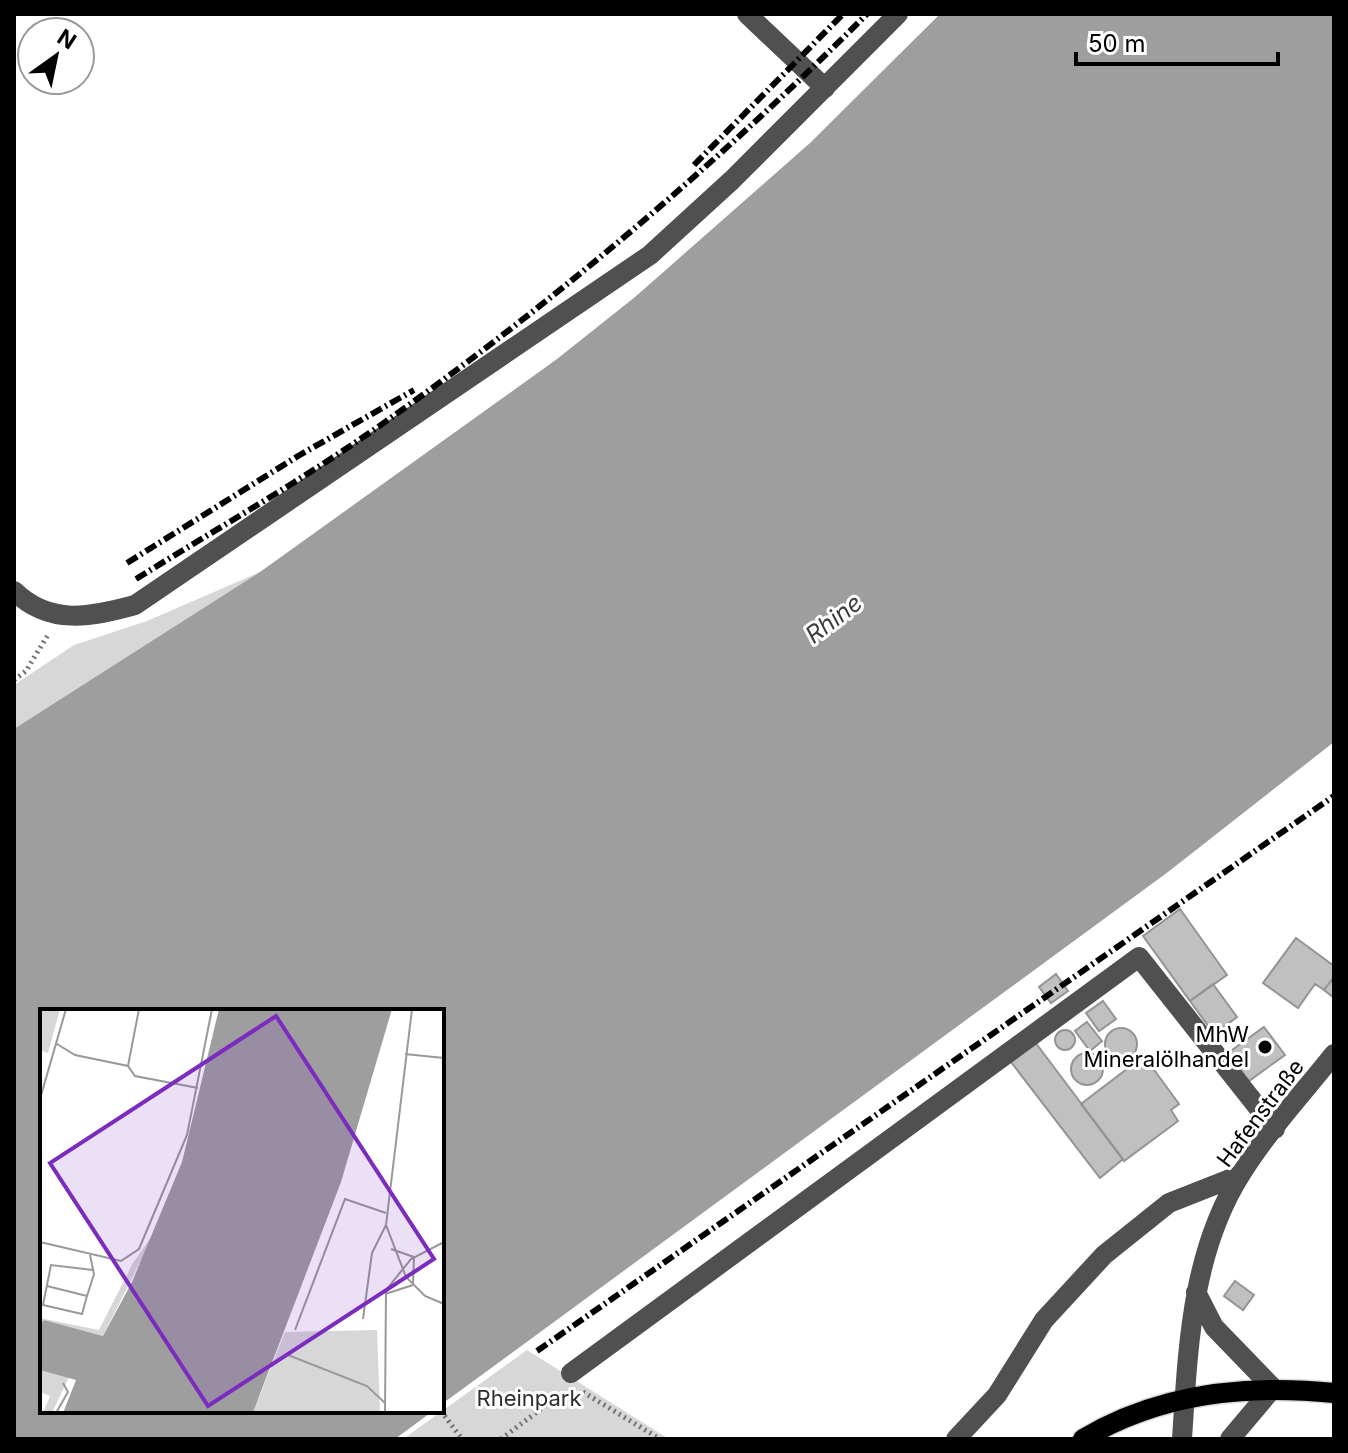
<svg xmlns="http://www.w3.org/2000/svg" width="1348" height="1453" font-family="Inter,sans-serif">
<rect width="100%" height="100%" fill="#fff"/>
<path fill="#d7d7d7" d="M260,572L21,726L14,729V685L74,645L147,621Z
M527,1350L669,1439H403Z"/>
<path fill="#9e9e9e" d="M940,14H1334V742L1168,872L442,1404V1011H42V1411H433L395,1439H14V729L260,572L557,359L635,297L810,143Z"/>
<path fill="#c0c0c0" stroke="#949494" stroke-width="2" d="M1180,909L1227,975L1190,1001L1143,936Z
M1296,938L1334,966V977L1324,990L1315,984L1298,1008L1263,983Z
M1056,974L1068,991L1051,1003L1039,987Z
M1334,977V998L1324,990Z
M1213,984L1237,1017L1214,1034L1190,1001Z
M1103,1001L1116,1019L1099,1031L1086,1013Z
M1087,1022L1102,1041L1090,1051L1075,1031Z
M1264,1027L1285,1055L1249,1081L1228,1053Z
M1105 1044a16 16 0 1 1 32 0a16 16 0 1 1-32 0Z
M1055 1040a10 10 0 1 1 20 0a10 10 0 1 1-20 0Z
M1035,1042L1123,1159L1100,1178L1011,1062Z
M1071 1069a16 16 0 1 1 32 0a16 16 0 1 1-32 0Z
M1144,1056L1179,1104L1171,1110L1178,1121L1124,1161L1081,1104Z
M1235,1281L1254,1295L1243,1310L1224,1296Z"/>
<g fill="none" stroke-linecap="round" stroke-linejoin="round">
<g stroke="#dbdbdb" stroke-width="23">
<path id="major" d="M1083,1439C1160,1393 1246,1384 1334,1393"/>
</g>
<path stroke="#727272" stroke-width="5" stroke-dasharray="2 4" stroke-linecap="butt" d="M14,680L26,671L49,633
M583,1392L660,1439
M441,1411L462,1439
M501,1439L561,1394"/>
<path stroke="#505050" stroke-width="20" d="M747,14L825,88
M14,591C50,626 91,617 135,605L650,255L732,180L898,14
M1196,1292L1214,1327L1273,1388L1230,1439
M571,1373L1139,957L1275,1129
M956,1439L997,1395L1044,1320L1104,1255L1169,1203L1240,1175
M1182,1439C1188,1349 1191,1253 1241,1174C1267,1132 1303,1093 1334,1054"/>
<use href="#major" stroke="#000" stroke-width="20"/>
<path stroke="#000" stroke-width="6" stroke-dasharray="12 4 2 4" stroke-linecap="butt" d="M694,165L843,14
M127,563L298,456L414,390
M136,579C221,526 310,476 392,417C562,296 720,161 867,14
M537,1351L1334,796"/>
</g>
<circle fill="#000" stroke="#fff" stroke-width="3" cx="1265" cy="1047" r="8"/>
<g text-anchor="middle" stroke-width="6" stroke-linejoin="round" paint-order="stroke">
<g font-size="22" fill="#000" stroke="#fff" text-anchor="end">
<text x="1249" y="1042">MhW<tspan x="1249" dy="25">Mineralölhandel</tspan></text>
</g>
<g font-size="22" fill="#000" stroke="#fff">
<text transform="translate(1260 1113) rotate(-53)" y="8">Hafenstraße</text>
</g>
<g font-size="22" fill="#2e2e2e" stroke="#fff">
<text x="529" y="1406">Rheinpark</text>
</g>
<g font-size="24" font-style="italic" fill="#3f3f3f" stroke="#fff">
<text transform="translate(834 619) rotate(-37)" y="8">Rhine</text>
</g>
</g>
<g transform="translate(40 1009)">
<rect width="404" height="404" fill="#fff"/>
<path d="M0,0H20L8,44L0,41ZM116,221L63,327L4,311L0,316V309L59,321L93,254ZM337,321L340,404H213L245,323ZM0,361L29,368L12,404H3L10,387L0,383Z" fill="#d7d7d7"/>
<path d="M179,0H352L301,173L220,385L213,404H23L36,371L0,361V316L4,311L63,327L92,273L142,153Z" fill="#9e9e9e"/>
<path fill="none" stroke="#999" stroke-width="2" d="M372,0L346,216L366,268L385,287L404,295M17,35L35,46L88,57L95,67L158,79M365,45L404,49M88,57L99,0M0,90L26,0M0,233L81,252L99,240L147,126L172,0M351,240L374,248L373,275M7,277L47,287L54,265L50,246M345,285L373,276M47,287L42,305L3,296L11,256L53,261M323,310L332,244L346,216M255,321L305,190L346,204M248,346L327,377L345,394M16,404L28,383L23,374M345,404L346,281L371,250L404,233"/>
<path fill="#7b2cbf" fill-opacity="0.15" stroke="#7b2cbf" stroke-width="4" d="M236,7L394,250L168,397L10,154Z"/>
<rect width="404" height="404" fill="none" stroke="#000" stroke-width="4"/>
</g>
<rect width="1348" height="1453" fill="none" stroke="#000000" stroke-width="32"/>
<g transform="translate(56 56) rotate(33)"><circle r="38" fill="#ffffff" stroke="#999999" stroke-width="2"/>
<path d="M0-6L14 30L0 20L-14 30Z" fill="#000000"/>
<text y="-12" font-size="22" font-weight="bold" text-anchor="middle" fill="#000000">N</text>
</g>
<path d="M1076 52v12h202v-12" fill="none" stroke="#000000" stroke-width="4"/>
<text x="1088" y="52" font-size="24" fill="#000000" stroke="#ffffff" stroke-width="6" paint-order="stroke">50 m</text>
</svg>
